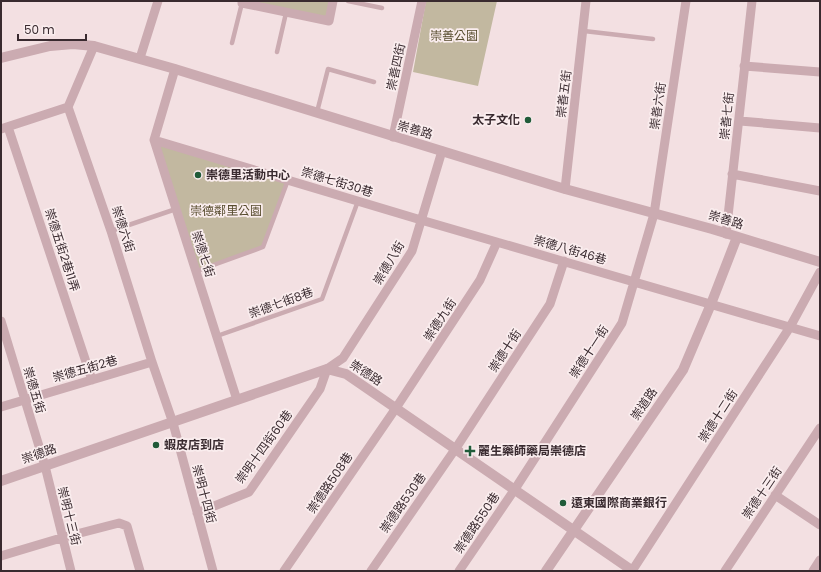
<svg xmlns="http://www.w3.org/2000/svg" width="821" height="572" font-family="Poppins,'Noto Sans TC',sans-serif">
<rect width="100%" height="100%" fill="#f3e0e2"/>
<path fill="#c2b8a0" d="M248,1H330L327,17Z
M426,1H497L478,86L413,72Z
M161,142L288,181L262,247L197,271L159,153Z"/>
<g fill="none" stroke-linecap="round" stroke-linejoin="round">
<path stroke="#cbabb1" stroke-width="4.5" d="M348,1L382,8
M584,31L653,39
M232,43L242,3
M277,52L286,13
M317,112L328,69L374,82
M111,231L176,209
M197,271L263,247L288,180
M217,336L322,299L358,201"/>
<path stroke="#cbabb1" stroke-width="9" d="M242,1V3L329,21L333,1
M94,46L68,107L111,231L152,362L173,423L213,571
M140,58L158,1
M744,66L820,72
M175,69L154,140L237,400
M740,121L820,128
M8,127L92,380
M1,129L68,107
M393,137L422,1
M154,140L421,220L820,336
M732,174L820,191
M565,189L586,1
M726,234L752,1
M1,321L45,466L71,571
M1,407L152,362
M775,495L820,525
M197,513L249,492L320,389L327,369L343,358L412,251L442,151
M1,556L61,538L119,523L127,526L140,571
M284,571L396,408L480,280L497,242
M371,571L456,448L550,304L564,261
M459,571L515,489L622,323L654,214L686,1
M632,571L790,327L820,272
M725,571L820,428
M813,571L820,560"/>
<path stroke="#cbabb1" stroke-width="10" d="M1,58L50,46L73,44L94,46L175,69L565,189L712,229L820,262
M1,481L327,369L346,374L633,571
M546,571L683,370L711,304L737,237"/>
</g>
<g fill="#205b39" stroke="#faedee" stroke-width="1.5">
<circle cx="528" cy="120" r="4"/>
<circle cx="198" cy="175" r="4"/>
<circle cx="156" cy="445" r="4"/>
<path d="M468 445h4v4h4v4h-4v4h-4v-4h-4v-4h4z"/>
<circle cx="563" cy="503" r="4"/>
</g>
<g text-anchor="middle" stroke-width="3.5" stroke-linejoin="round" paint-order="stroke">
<g font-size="12" fill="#574c2e" stroke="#faedee">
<text x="454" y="40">崇善公園</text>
<text x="226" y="215">崇德鄰里公園</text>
</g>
<g font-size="12" fill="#392a2f" stroke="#faedee">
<text transform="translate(396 67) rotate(-78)" y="4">崇善四街</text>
<text transform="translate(564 94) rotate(-83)" y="4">崇善五街</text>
<text transform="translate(658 106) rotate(-82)" y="4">崇善六街</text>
<text transform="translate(727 116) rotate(-84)" y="4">崇善七街</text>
<text transform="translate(415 130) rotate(16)" y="4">崇善路</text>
<text transform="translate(337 182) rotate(17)" y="4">崇德七街30巷</text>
<text transform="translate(726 220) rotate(17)" y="4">崇善路</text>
<text transform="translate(123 229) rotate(72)" y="4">崇德六街</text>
<text transform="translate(62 250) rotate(72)" y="4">崇德五街2巷11弄</text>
<text transform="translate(570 250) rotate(16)" y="4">崇德八街46巷</text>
<text transform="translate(203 254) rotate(72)" y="4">崇德七街</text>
<text transform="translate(389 263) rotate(-59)" y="4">崇德八街</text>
<text transform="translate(281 303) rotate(-20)" y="4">崇德七街8巷</text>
<text transform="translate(440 320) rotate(-57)" y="4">崇德九街</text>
<text transform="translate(505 351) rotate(-57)" y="4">崇德十街</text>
<text transform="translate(589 352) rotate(-57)" y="4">崇德十一街</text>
<text transform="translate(85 369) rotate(-16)" y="4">崇德五街2巷</text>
<text transform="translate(366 373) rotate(33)" y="4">崇德路</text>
<text transform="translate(34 390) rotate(73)" y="4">崇德五街</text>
<text transform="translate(644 404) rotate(-56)" y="4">崇道路</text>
<text transform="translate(718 416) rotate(-57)" y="4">崇德十二街</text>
<text transform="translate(264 447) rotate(-54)" y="4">崇明十四街60巷</text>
<text transform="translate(39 454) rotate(-19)" y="4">崇德路</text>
<text transform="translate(330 483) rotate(-56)" y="4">崇德路508巷</text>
<text transform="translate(762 493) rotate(-56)" y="4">崇德十三街</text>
<text transform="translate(204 494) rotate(75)" y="4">崇明十四街</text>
<text transform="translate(403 503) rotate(-55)" y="4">崇德路530巷</text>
<text transform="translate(69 516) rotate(76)" y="4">崇明十三街</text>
<text transform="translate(477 523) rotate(-56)" y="4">崇德路550巷</text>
</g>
<g font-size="12" font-weight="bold" fill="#392a2f" stroke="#faedee" text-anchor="start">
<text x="520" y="124" text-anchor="end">太子文化</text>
<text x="206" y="179">崇德里活動中心</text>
<text x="164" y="449">蝦皮店到店</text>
<text x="478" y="455">麗生藥師藥局崇德店</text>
<text x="571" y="507">遠東國際商業銀行</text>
</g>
</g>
<rect width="821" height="572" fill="none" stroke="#392a2f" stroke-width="4"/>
<path d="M18 34v6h68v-6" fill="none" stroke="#392a2f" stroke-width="2"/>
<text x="24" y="34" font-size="12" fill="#392a2f" stroke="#faedee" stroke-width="3" paint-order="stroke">50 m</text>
</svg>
